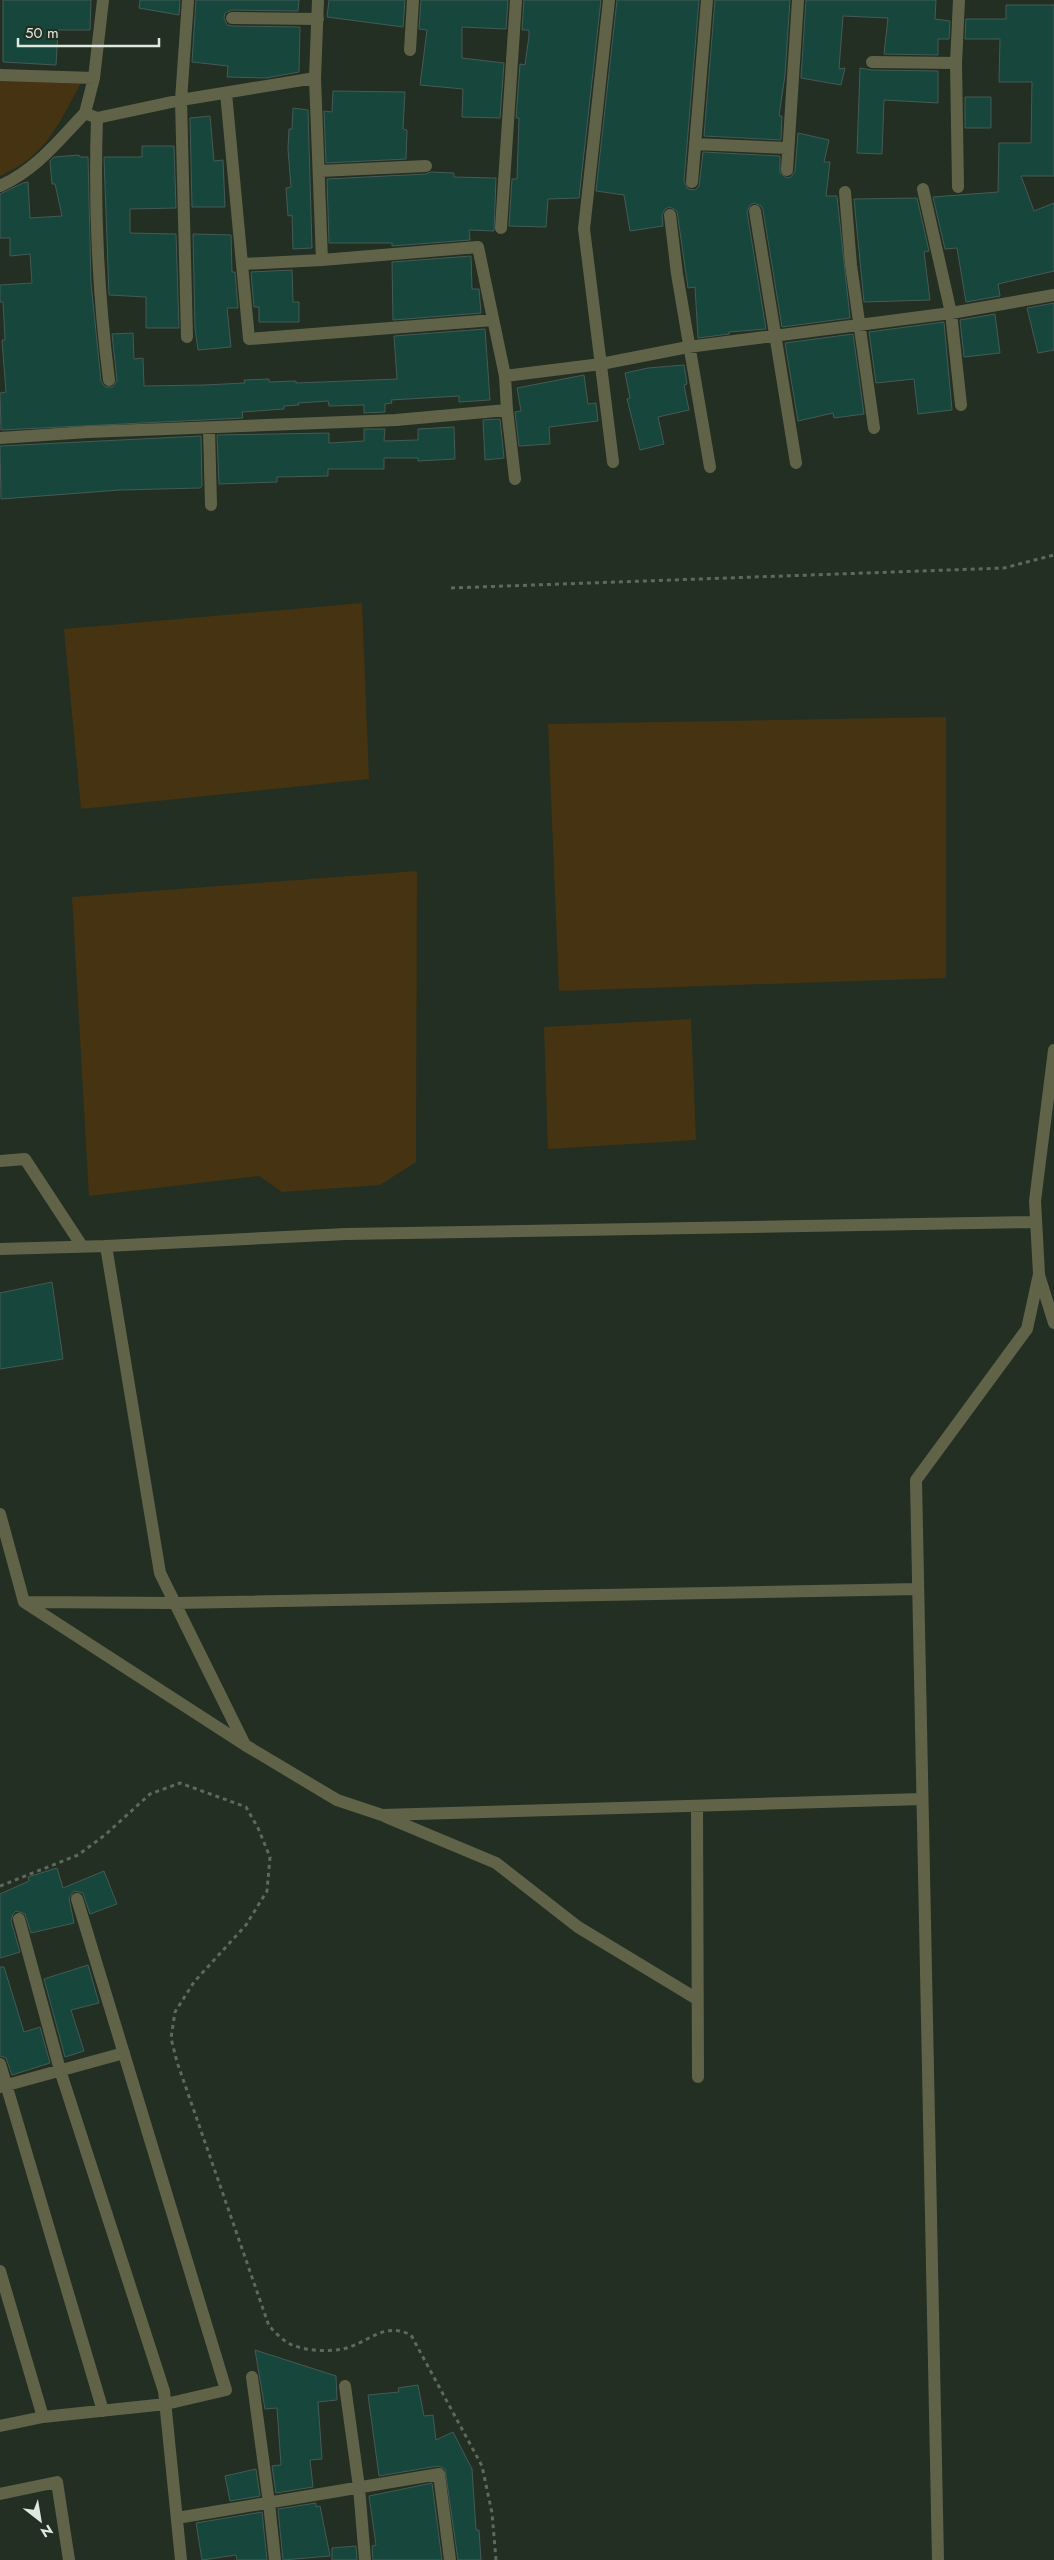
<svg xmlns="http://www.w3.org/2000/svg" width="1054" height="2560" font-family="Jost,sans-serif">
<rect width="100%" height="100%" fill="#232f23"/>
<path fill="#453311" d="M0,64L2,80L81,83C57,126 48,154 0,176Z
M362,603L369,779L81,809L64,629Z
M946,717V978L559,991L548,724Z
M417,871L416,1162L380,1185L282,1192L259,1176L89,1196L72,897Z
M691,1019L696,1140L548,1149L544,1027Z"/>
<path fill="#17463c" stroke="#455a54" d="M3,0H91L90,30H58L56,65L3,62Z
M140,0H180L179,15L139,8Z
M196,0H299L298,11L232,10L225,13L224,18L227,25L232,26L300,27L299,72L266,78L227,77L228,66L192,62Z
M329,0H405L403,27L327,17Z
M421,0H508L506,29L462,27V58L504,63L500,118L462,117L463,89L420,85L427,30L419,29Z
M524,0H601L579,198L548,199L546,227L509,226L512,179H517L519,118H516L520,64L525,65L529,36V30H522Z
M617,0H699L684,181L688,189L695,190L699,186L703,152L780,156V173L787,178L791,177L795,171L798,133L829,140L824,162H830L826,196H837L850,318L782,327L763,210L761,206L754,203L750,205L747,212L766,329L729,332V334L698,338L695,287L688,288L677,211L670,207L665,209L662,215L663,226L630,231L624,195L596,191Z
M715,0H790L785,75L779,116H782L781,140L704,136Z
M806,0H936L935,19L950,21L949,39H938V55L884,54L888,18L843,16L839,69L845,68L841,85L801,78Z
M1006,5H1054V176H1021L1034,211L1054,203V271L998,284L1000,296L966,302L957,248L945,249L933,197L998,192L999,143H1031L1032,82H999L1000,39H965L966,19H1006Z
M860,68L872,70L938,71V103L884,100L882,154L857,153Z
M333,91L405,92L403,129L407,130L406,159L326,163L324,111L332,112Z
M965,97H991V128H965Z
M293,108L308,110L312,248L293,249L292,215L288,216L286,188L291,187L288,149L289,129H292Z
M210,116L214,161L223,160L225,207H192L190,118Z
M142,146H174L176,208L130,209V233L176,234L179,328H146V297L109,295L104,157H142Z
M79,155L80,157H88L91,283L101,381L105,387H113L117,380L112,334L133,333L134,359L143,358L144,386L204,385L245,383L244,380L269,379V382L296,381V383L397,379L394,336L485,329L490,400L459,402V396L391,400L392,403L385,404V412L364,413V405L329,406L328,401L298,403L299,405L284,406V409L242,412L243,418L1,430L0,393L6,392L2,340H5L3,302H0V285L32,283L30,254L10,256V238H0V194L23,183L28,182L30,218L62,216L55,184H52L50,161L54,157Z
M431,172L454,173V177L496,178L494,231L469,230L470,240L392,246V243H329L327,179L426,174Z
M917,198L929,251L924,252L930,300L864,302L854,199Z
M193,234L231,235L232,272H235L238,308H227L231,347L198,350L195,328Z
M471,256L472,289H479L481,313L393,320L392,262Z
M292,270L293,302H299V322H259V307H254L251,272Z
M1054,303V350L1038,353L1027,308Z
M995,314L1000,353L964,357L960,320Z
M944,322L952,410L918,414L914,379L876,383L869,332Z
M853,334L864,414L834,418L833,413L798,421L785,343Z
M684,365L687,384L684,385L689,410L658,417L664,444L640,450L627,399L630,398L625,373L648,368Z
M584,375L588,404L596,403L598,421L549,427L550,444L519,446L515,412L521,411L517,388Z
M500,419L504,458L485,460L483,420Z
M454,427L455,459L418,461V458H384V469H328V476L277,477V482L219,484L217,435L329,433V443L364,441V429H385L384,441L418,440V429Z
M201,436L202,486L200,488L120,490L1,499L0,446Z
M52,1282L63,1359L0,1369V1293Z
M57,1868L63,1888L104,1871L117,1904L90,1914L83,1893L74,1891L69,1898L74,1923L31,1933L25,1914L16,1911L13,1914L11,1921L20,1952L0,1958V1894L29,1881L28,1877Z
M88,1965L99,2003L71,2010L84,2051L65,2057L44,1979Z
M0,1967H4L24,2032L40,2027L50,2063L12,2075L6,2058L0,2056Z
M255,2350L336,2376L337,2400L318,2402L322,2459L310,2460L313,2487L276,2493L272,2466L281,2465L277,2408L265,2409Z
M418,2385L424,2416L433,2415L436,2440L453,2432L472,2469L476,2530H479L481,2560H458L445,2469L438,2466L379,2476L368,2395L399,2392L398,2388Z
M256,2469L260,2496L230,2501L225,2476Z
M432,2483L442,2560H373L372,2546L376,2545L369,2496Z
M316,2503V2507L320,2506L330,2556L283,2560L278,2509Z
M262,2512L267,2560H237L236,2555L202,2560L196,2523Z
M356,2546L357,2560H332V2548Z"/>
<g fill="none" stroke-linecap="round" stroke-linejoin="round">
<path stroke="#5e695e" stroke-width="3" stroke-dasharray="4 4" stroke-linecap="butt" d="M451,588L1004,568L1054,555
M0,1886L78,1855L105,1835L150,1794L180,1783L246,1807L258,1828L270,1857L267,1891L246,1925L194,1982L175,2012L171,2038L177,2062L269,2326C275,2332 282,2340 290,2344C305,2351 327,2352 343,2349C369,2343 383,2321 411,2335L482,2466L492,2513L496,2560"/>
<path stroke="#606348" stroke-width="12" d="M188,0L181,100L315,78
M318,0L315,78L322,260
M609,0L584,229L613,462
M232,18L318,19
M410,50L413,0
M872,62L956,63L959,0
M956,63L958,187
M0,75L94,78
M226,93L249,339L493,320
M97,118L85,113L94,78L103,0
M695,144L788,148
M787,170L798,0
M320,171L426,166
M692,182L707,0
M0,186C37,169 57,142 85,113
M923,189L951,313L961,405
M845,192L851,265L874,428
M755,211L796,463
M670,215L677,274L710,467
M501,228L516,0
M243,264L322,260L478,247L505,376
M109,380C98,293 94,206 97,118L181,100L187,337
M507,410L515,479
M209,429L211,505
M0,438L88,432L396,420L507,410L505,376L601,364L688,347L951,313L1054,295
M0,1161L25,1159L82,1246
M0,1249L106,1246
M1039,1275L1054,1323
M0,1514L24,1602L245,1745L337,1800L382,1815L922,1799
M24,1602L175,1603L918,1589
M245,1745L160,1573L106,1246L346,1234L1036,1222
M697,1806L698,2077
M386,1817L496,1863L578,1927L697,1999
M19,1919L60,2070L164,2391L181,2560
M0,2064L103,2411
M0,2087L124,2053
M0,2271L43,2417
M252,2377L269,2503L275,2560
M345,2386L359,2487L365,2560
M0,2426L43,2417L166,2404L226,2390L77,1899
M0,2494L57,2482L69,2560
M177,2518L439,2474L450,2560
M938,2560L916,1480L1027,1329L1039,1274L1035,1201L1054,1050"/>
</g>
<g transform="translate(40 2520) rotate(149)" stroke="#232f23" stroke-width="4" paint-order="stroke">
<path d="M0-4L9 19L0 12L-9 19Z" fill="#e0e7df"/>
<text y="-8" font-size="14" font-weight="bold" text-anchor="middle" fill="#e0e7df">N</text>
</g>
<path d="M18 38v8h141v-8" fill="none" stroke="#e0e7df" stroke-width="2.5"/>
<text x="25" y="38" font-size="15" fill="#e0e7df" stroke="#232f23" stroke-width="4" paint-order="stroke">50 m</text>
</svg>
